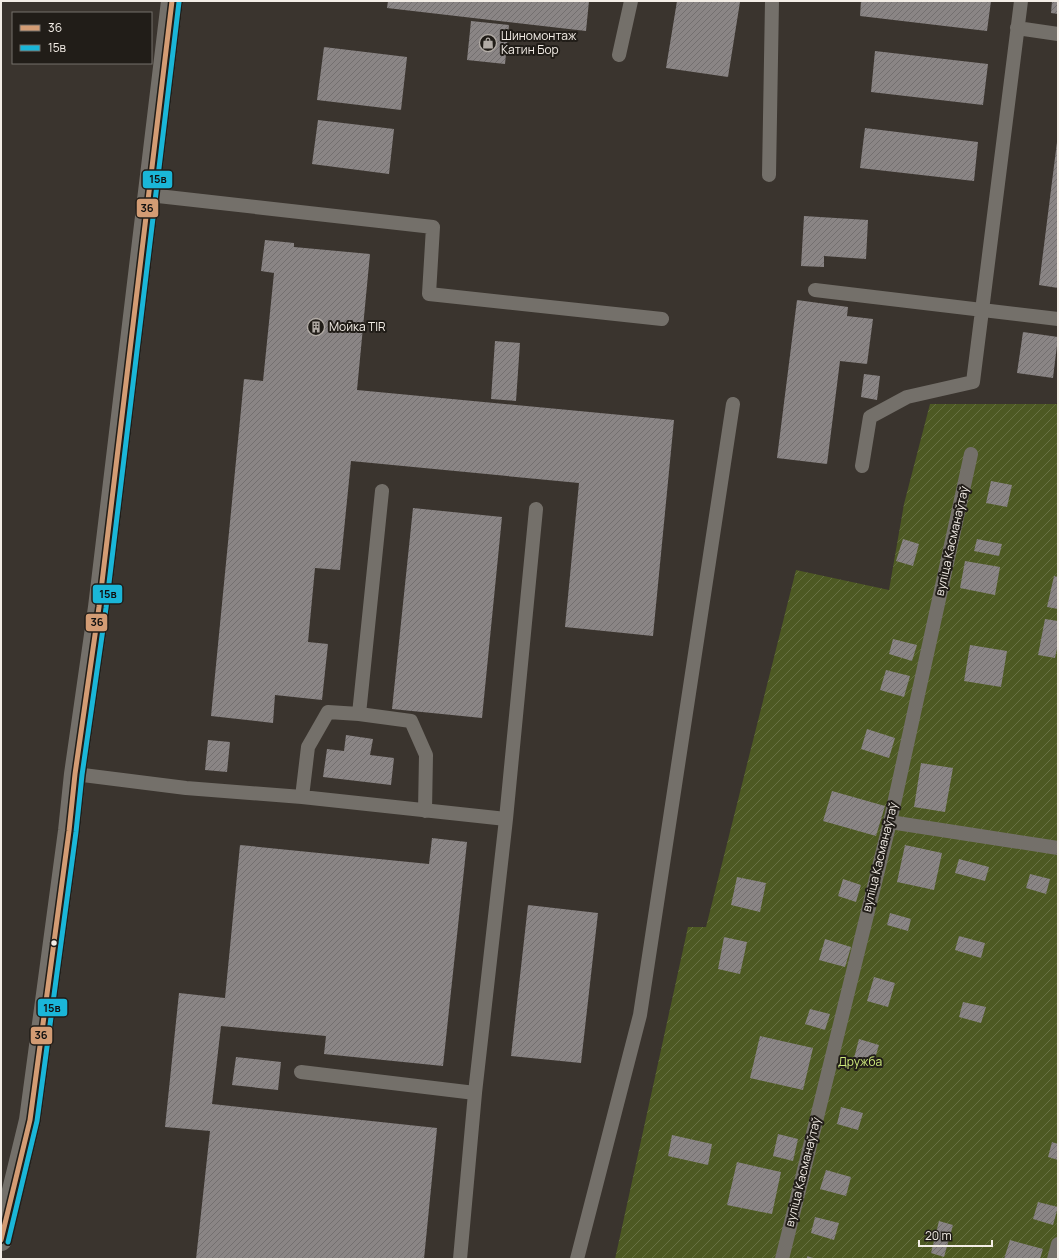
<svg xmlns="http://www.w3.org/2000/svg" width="1059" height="1260" font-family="Manrope,sans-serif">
<defs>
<pattern id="garden-furrows" width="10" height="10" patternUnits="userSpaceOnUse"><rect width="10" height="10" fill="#4d5923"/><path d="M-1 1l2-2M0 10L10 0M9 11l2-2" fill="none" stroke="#677143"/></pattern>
<pattern id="building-hatch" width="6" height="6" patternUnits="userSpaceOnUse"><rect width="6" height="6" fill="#8a8585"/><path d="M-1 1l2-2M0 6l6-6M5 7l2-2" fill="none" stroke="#736f6f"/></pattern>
</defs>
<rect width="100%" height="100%" fill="#3a342e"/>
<path fill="url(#garden-furrows)" d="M930,404H1058V1259H615L688,927H706L796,570L889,590L904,504Z"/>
<path fill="url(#building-hatch)" d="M388,1H589L586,31L387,8Z
M677,1L740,2L728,77L666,68Z
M861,1H991L987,31L860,16Z
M1052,1H1058V14L1051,13Z
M471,21L509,25L505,64L467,60Z
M324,47L407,57L401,110L317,100Z
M875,51L988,64L983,105L871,92Z
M318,120L394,129L389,174L312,164Z
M865,128L978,142L974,181L860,168Z
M1057,142H1058V288L1039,285Z
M804,216L868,220L866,259L824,256V267L801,266Z
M265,240L294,243V247L370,254L357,390L674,420L653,636L565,627L579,483L351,461L340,570L315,568L308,642L328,644L322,700L275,695L273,723L211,716L244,379L263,381L274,273L261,271Z
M797,300L848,307L847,316L873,319L867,364L840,361L827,464L777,458Z
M1023,332L1058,337L1053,378L1017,373Z
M495,341L520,343L516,401L491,399Z
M864,374L880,376L877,400L861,397Z
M991,481L1012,485L1007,507L986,503Z
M413,508L502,517L482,718L392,709Z
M903,539L919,544L913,566L896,561Z
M977,539L1002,544L999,556L974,551Z
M965,561L1000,567L995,595L960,588Z
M1054,576L1058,577V609L1047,607Z
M1045,619L1058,621V644L1055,658L1038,655Z
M893,639L917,645L912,661L889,654Z
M970,645L1007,651L1001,687L964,681Z
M886,670L910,676L904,697L880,690Z
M867,729L895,738L889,758L861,749Z
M346,735L373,739L370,755L394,758L391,785L323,777L327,749L344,751Z
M208,740L230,742L227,772L205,770Z
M921,763L953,768L945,812L914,807Z
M832,791L885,806L876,836L823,821Z
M432,838L467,842L443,1066L324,1054L326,1036L221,1026L212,1104L437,1128L424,1259H196L210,1131L165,1127L179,993L225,998L240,845L429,864Z
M905,845L942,853L934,890L897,882Z
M959,859L989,867L985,881L955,873Z
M1030,874L1050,879L1046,894L1026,888Z
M737,877L766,883L760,912L731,905Z
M843,879L861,885L856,902L838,896Z
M528,905L598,913L581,1063L511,1056Z
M890,913L911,919L908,931L887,925Z
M959,936L985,943L981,958L955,950Z
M724,937L747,942L740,974L718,969Z
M825,939L851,947L845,967L819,960Z
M874,977L895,983L888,1007L867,1001Z
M963,1002L986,1007L981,1023L959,1017Z
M810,1009L830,1014L825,1030L805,1024Z
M760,1036L813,1048L803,1090L750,1078Z
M859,1039L879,1045L872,1068L853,1062Z
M236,1057L281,1062L278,1090L232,1085Z
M841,1107L863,1113L858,1130L837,1124Z
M778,1134L798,1139L793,1161L773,1156Z
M672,1135L712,1144L708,1165L668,1156Z
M1052,1142L1058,1144V1160L1048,1157Z
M737,1162L781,1172L772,1214L727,1205Z
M826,1170L851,1177L846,1196L820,1189Z
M1038,1202L1058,1207L1053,1225L1033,1219Z
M815,1217L839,1223L834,1240L811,1233Z
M939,1221L953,1225L944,1257L931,1253Z
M1010,1240L1043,1249L1040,1259H1004Z
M807,1256L816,1259H807Z"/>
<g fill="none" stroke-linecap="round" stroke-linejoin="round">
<path stroke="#74706a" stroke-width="14" d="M1017,28L1058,34
M619,55L631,1
M769,175L772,1
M149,195L433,227L429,294L662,319
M815,290L1058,319
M862,466L870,417L907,397L973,382L1021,1
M359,714L382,491
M75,774L186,788L302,797L506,819L536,509
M302,797L308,747L328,712L359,714L411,721L426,755L425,811
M890,822L1058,848
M301,1072L475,1093L506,819
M460,1259L475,1093
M577,1259L640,1015L733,404
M782,1259L890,822L971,454
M1054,1259L1058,1244"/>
<path stroke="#74706a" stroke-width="22" d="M1,1240L30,1120L69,831L75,774L99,607L172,1"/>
<g stroke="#211d18" stroke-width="8">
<path id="bus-1" d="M1,1240L30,1120L69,831L75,774L99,607L172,1"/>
</g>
<g stroke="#211d18" stroke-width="8">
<path id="bus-2" d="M8,1242L37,1121L76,832L82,775L106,608L179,2"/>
</g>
<use href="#bus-1" stroke="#d39c74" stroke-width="5"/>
<use href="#bus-2" stroke="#1ab6d8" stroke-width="5"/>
</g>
<defs>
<g id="shop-ring" transform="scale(0.9)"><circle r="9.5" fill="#211d18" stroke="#b2aca6" stroke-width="1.5"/><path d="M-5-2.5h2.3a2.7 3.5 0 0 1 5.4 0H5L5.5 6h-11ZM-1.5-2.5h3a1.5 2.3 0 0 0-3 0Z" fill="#b2aca6"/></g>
<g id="building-ring" transform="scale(0.9)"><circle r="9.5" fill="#211d18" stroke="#b2aca6" stroke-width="1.5"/><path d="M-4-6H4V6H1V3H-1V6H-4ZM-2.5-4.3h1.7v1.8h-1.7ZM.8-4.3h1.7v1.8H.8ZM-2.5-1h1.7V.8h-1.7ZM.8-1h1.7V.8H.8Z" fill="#b2aca6"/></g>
</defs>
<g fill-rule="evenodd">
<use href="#shop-ring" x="488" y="43"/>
<use href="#building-ring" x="316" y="327"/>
</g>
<circle fill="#f3ede6" stroke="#211d18" stroke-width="1.5" cx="54" cy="943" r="3.5"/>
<g text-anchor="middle" stroke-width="4" stroke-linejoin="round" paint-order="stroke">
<g font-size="12" fill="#f3ede6" stroke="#211d18" text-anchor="start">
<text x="501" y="40">Шиномонтаж<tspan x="501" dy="14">Катин Бор</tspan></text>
<text x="329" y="331">Мойка TIR</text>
</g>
<g font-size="12" fill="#f3ede6" stroke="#211d18">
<text transform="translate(952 541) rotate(-77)" y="4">вуліца Касманаўтаў</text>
<text transform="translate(880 857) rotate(-76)" y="4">вуліца Касманаўтаў</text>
<text transform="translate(803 1172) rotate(-76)" y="4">вуліца Касманаўтаў</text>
</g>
<g font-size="12" fill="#ceea7c" stroke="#211d18">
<text x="860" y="1066">Дружба</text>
</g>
</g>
<g stroke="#211d18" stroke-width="1.5">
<rect x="142" y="170" width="31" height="19" rx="4" fill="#1ab6d8"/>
<rect x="136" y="198" width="23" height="20" rx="4" fill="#d39c74"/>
<rect x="92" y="584" width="31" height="20" rx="4" fill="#1ab6d8"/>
<rect x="85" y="613" width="23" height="19" rx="4" fill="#d39c74"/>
<rect x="37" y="998" width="31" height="19" rx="4" fill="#1ab6d8"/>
<rect x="30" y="1026" width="23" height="19" rx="4" fill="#d39c74"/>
</g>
<g font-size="11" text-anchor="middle" font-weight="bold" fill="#111">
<text x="158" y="183">15в</text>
<text x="147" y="212">36</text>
<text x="108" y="598">15в</text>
<text x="97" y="626">36</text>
<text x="52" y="1012">15в</text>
<text x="41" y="1039">36</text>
</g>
<rect width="1059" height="1260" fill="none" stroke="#f3ede6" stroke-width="4"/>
<rect x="12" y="12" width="140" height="52" fill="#211d18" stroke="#75706a"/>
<rect x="20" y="25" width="20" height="6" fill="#d39c74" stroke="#75706a"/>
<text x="48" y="32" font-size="12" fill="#f3ede6">36</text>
<rect x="20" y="45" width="20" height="6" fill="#1ab6d8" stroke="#75706a"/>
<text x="48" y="52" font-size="12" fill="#f3ede6">15в</text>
<path d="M919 1240v6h73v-6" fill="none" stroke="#f3ede6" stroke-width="2"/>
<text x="925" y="1240" font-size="12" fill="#f3ede6" stroke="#211d18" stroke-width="3" paint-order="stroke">20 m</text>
</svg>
